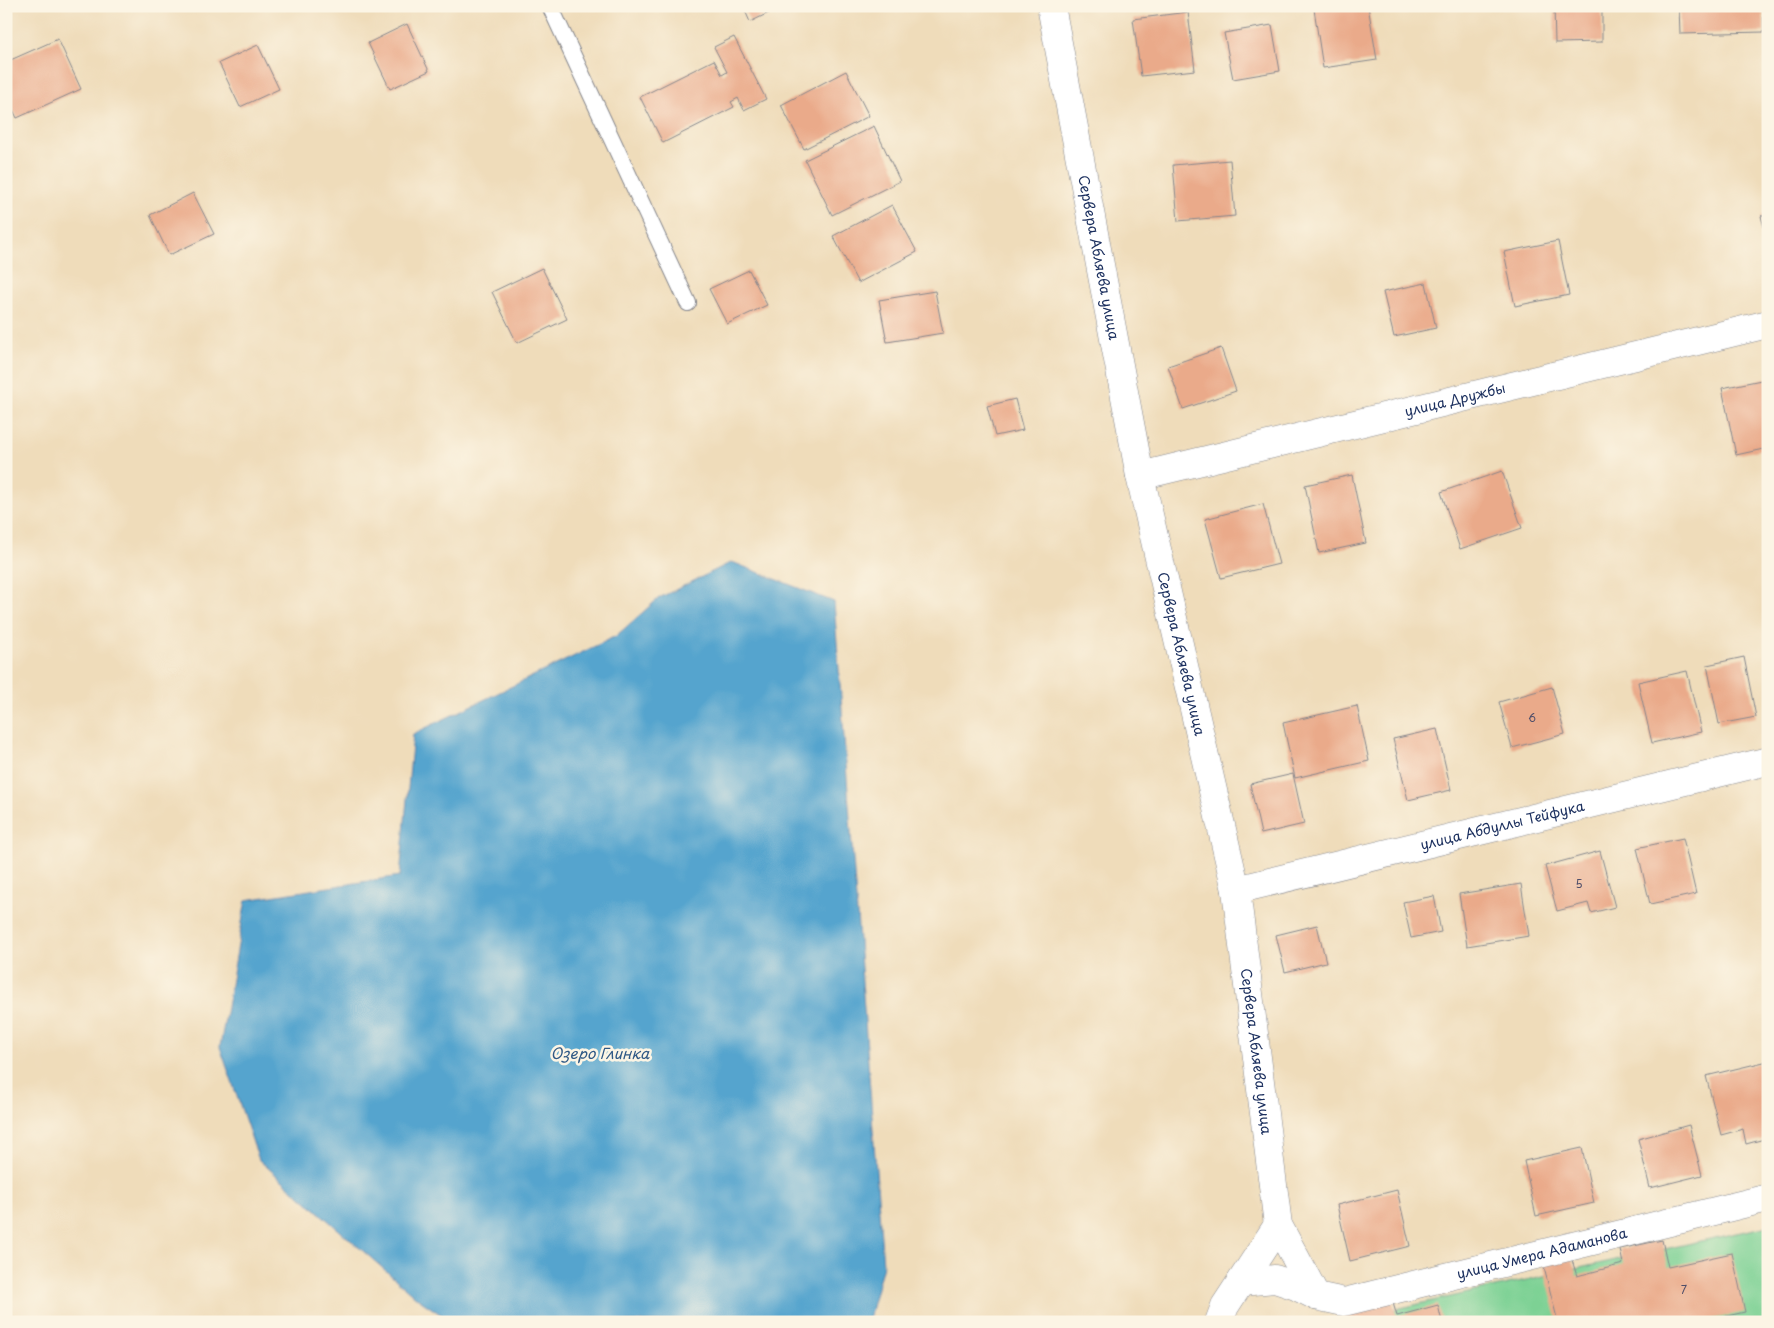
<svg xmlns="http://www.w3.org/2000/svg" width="1774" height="1328" font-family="'Playpen Sans',sans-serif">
<rect width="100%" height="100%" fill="#fcf5e5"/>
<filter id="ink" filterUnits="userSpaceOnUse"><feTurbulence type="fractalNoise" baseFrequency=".02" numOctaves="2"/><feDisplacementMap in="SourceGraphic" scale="10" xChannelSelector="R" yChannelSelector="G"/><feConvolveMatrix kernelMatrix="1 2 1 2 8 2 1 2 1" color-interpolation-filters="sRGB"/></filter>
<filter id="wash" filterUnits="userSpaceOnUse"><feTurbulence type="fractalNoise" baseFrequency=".0096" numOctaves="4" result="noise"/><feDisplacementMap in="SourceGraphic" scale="20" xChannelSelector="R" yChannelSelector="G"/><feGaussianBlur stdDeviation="1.12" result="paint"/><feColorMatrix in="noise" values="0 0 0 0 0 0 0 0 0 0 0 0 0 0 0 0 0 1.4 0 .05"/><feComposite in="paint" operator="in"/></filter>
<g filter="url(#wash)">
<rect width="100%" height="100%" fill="#efdcba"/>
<path fill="#7dd194" stroke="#4c8079" d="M1768,1226V1322H1338Z"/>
<path fill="#54a4ce" stroke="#386a96" d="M732,562L834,602L883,1265L868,1322H452L418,1299L259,1160L220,1047L246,900L400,876L413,734L616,636L659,598Z"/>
<g id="blocks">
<path fill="#eaaa8a" d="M743,6H783L750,22Z
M1332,6H1368L1377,60L1323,68L1314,9Z
M1554,6H1602V42L1555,43Z
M1679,6H1763L1764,32L1680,34Z
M1188,12L1195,70L1141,76L1133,19Z
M407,24L429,71L390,89L368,43Z
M1272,25L1280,71L1233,79L1224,33Z
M734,37L766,99L744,110L738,98L731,102L734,107L663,143L640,97L714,60L722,75L727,72L714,47Z
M58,39L81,89L17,118L6,95V62Z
M258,45L279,89L240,107L219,63Z
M846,71L869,116L804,149L781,105Z
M874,126L900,181L832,215L805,160Z
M1230,160L1235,216L1178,221L1173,165Z
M193,193L214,234L169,255L150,215Z
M892,205L917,252L858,283L833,236Z
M1768,214V238H1767L1761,216Z
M1558,241L1569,295L1515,306L1504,252Z
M542,268L567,319L517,343L492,292Z
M749,270L767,305L727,324L709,289Z
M1426,283L1436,328L1394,337L1383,292Z
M935,291L943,333L887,342L879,300Z
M1221,348L1236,391L1183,409L1168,366Z
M1766,379L1768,388V448L1736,455L1722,388Z
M1015,399L1023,430L995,436L987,406Z
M1502,471L1522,528L1460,549L1441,492Z
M1352,475L1366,543L1319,553L1305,485Z
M1263,504L1279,564L1221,578L1205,519Z
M1744,657L1756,717L1719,724L1707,665Z
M1687,671L1701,732L1652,743L1638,682Z
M1552,687L1565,734L1512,748L1499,702Z
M1357,706L1369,761L1295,778L1283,723Z
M1437,729L1451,790L1408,800L1393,739Z
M1293,774L1304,824L1261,834L1250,784Z
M1683,838L1696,894L1650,904L1637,848Z
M1600,851L1615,907L1591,913L1588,903L1557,911L1545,866Z
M1521,884L1529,936L1467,946L1459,894Z
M1434,896L1441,932L1411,938L1403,902Z
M1317,925L1326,962L1285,972L1276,935Z
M1768,1061V1138L1746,1144L1743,1129L1721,1135L1706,1076Z
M1689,1125L1702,1175L1650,1188L1638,1139Z
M1582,1148L1594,1203L1536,1216L1524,1161Z
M1397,1190L1410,1246L1350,1261L1337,1205Z
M1662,1240L1668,1267L1732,1253L1745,1312L1700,1322H1636V1320L1630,1322H1558L1543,1264L1571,1257L1577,1276L1623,1264L1620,1249Z
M1392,1300L1397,1316L1438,1305L1442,1322H1343L1341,1314Z"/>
</g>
</g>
<g filter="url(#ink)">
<use href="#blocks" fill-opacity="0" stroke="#85868c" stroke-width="1"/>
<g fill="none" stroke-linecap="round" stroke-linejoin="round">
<g stroke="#85868c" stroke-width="18">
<path id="lane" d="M550,6L688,303"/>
</g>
<g stroke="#85868c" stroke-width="29">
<g id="street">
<path id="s1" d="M1051,6L1140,476L1236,890L1278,1225L1316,1296"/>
<path id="s2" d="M1140,476L1768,324"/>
<path id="s3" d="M1236,890L1768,761"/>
<path id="s4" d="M1241,1282L1275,1279L1296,1286L1316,1296L1344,1302L1768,1198"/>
<path d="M1219,1322L1225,1306L1278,1225"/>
</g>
</g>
<use href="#lane" stroke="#fff" stroke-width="16"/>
<use href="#street" stroke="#fff" stroke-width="28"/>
</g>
</g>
<g text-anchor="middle" stroke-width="5" stroke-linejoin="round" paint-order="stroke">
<g font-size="11" fill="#4f4e69">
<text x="1532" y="722">6</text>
<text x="1579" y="888">5</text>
<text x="1684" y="1294">7</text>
</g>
<g font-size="14" fill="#1b2f5e" stroke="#fcf5e5">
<text dy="5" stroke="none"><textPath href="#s1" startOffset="256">Сервера Абляева улица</textPath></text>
<text dy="5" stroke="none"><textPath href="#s2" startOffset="324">улица Дружбы</textPath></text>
<text dy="5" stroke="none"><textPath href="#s1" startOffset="661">Сервера Абляева улица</textPath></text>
<text dy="5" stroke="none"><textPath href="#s3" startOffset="274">улица Абдуллы Тейфука</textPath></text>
<text dy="5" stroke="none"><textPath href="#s1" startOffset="1066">Сервера Абляева улица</textPath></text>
<text dy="5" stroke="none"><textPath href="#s4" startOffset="311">улица Умера Адаманова</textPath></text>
</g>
<g font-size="15" font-style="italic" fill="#2f5885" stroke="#fcf5e5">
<text x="600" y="1059">Озеро Глинка</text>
</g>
</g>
<rect width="1774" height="1328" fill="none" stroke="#fcf5e5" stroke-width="25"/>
</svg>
